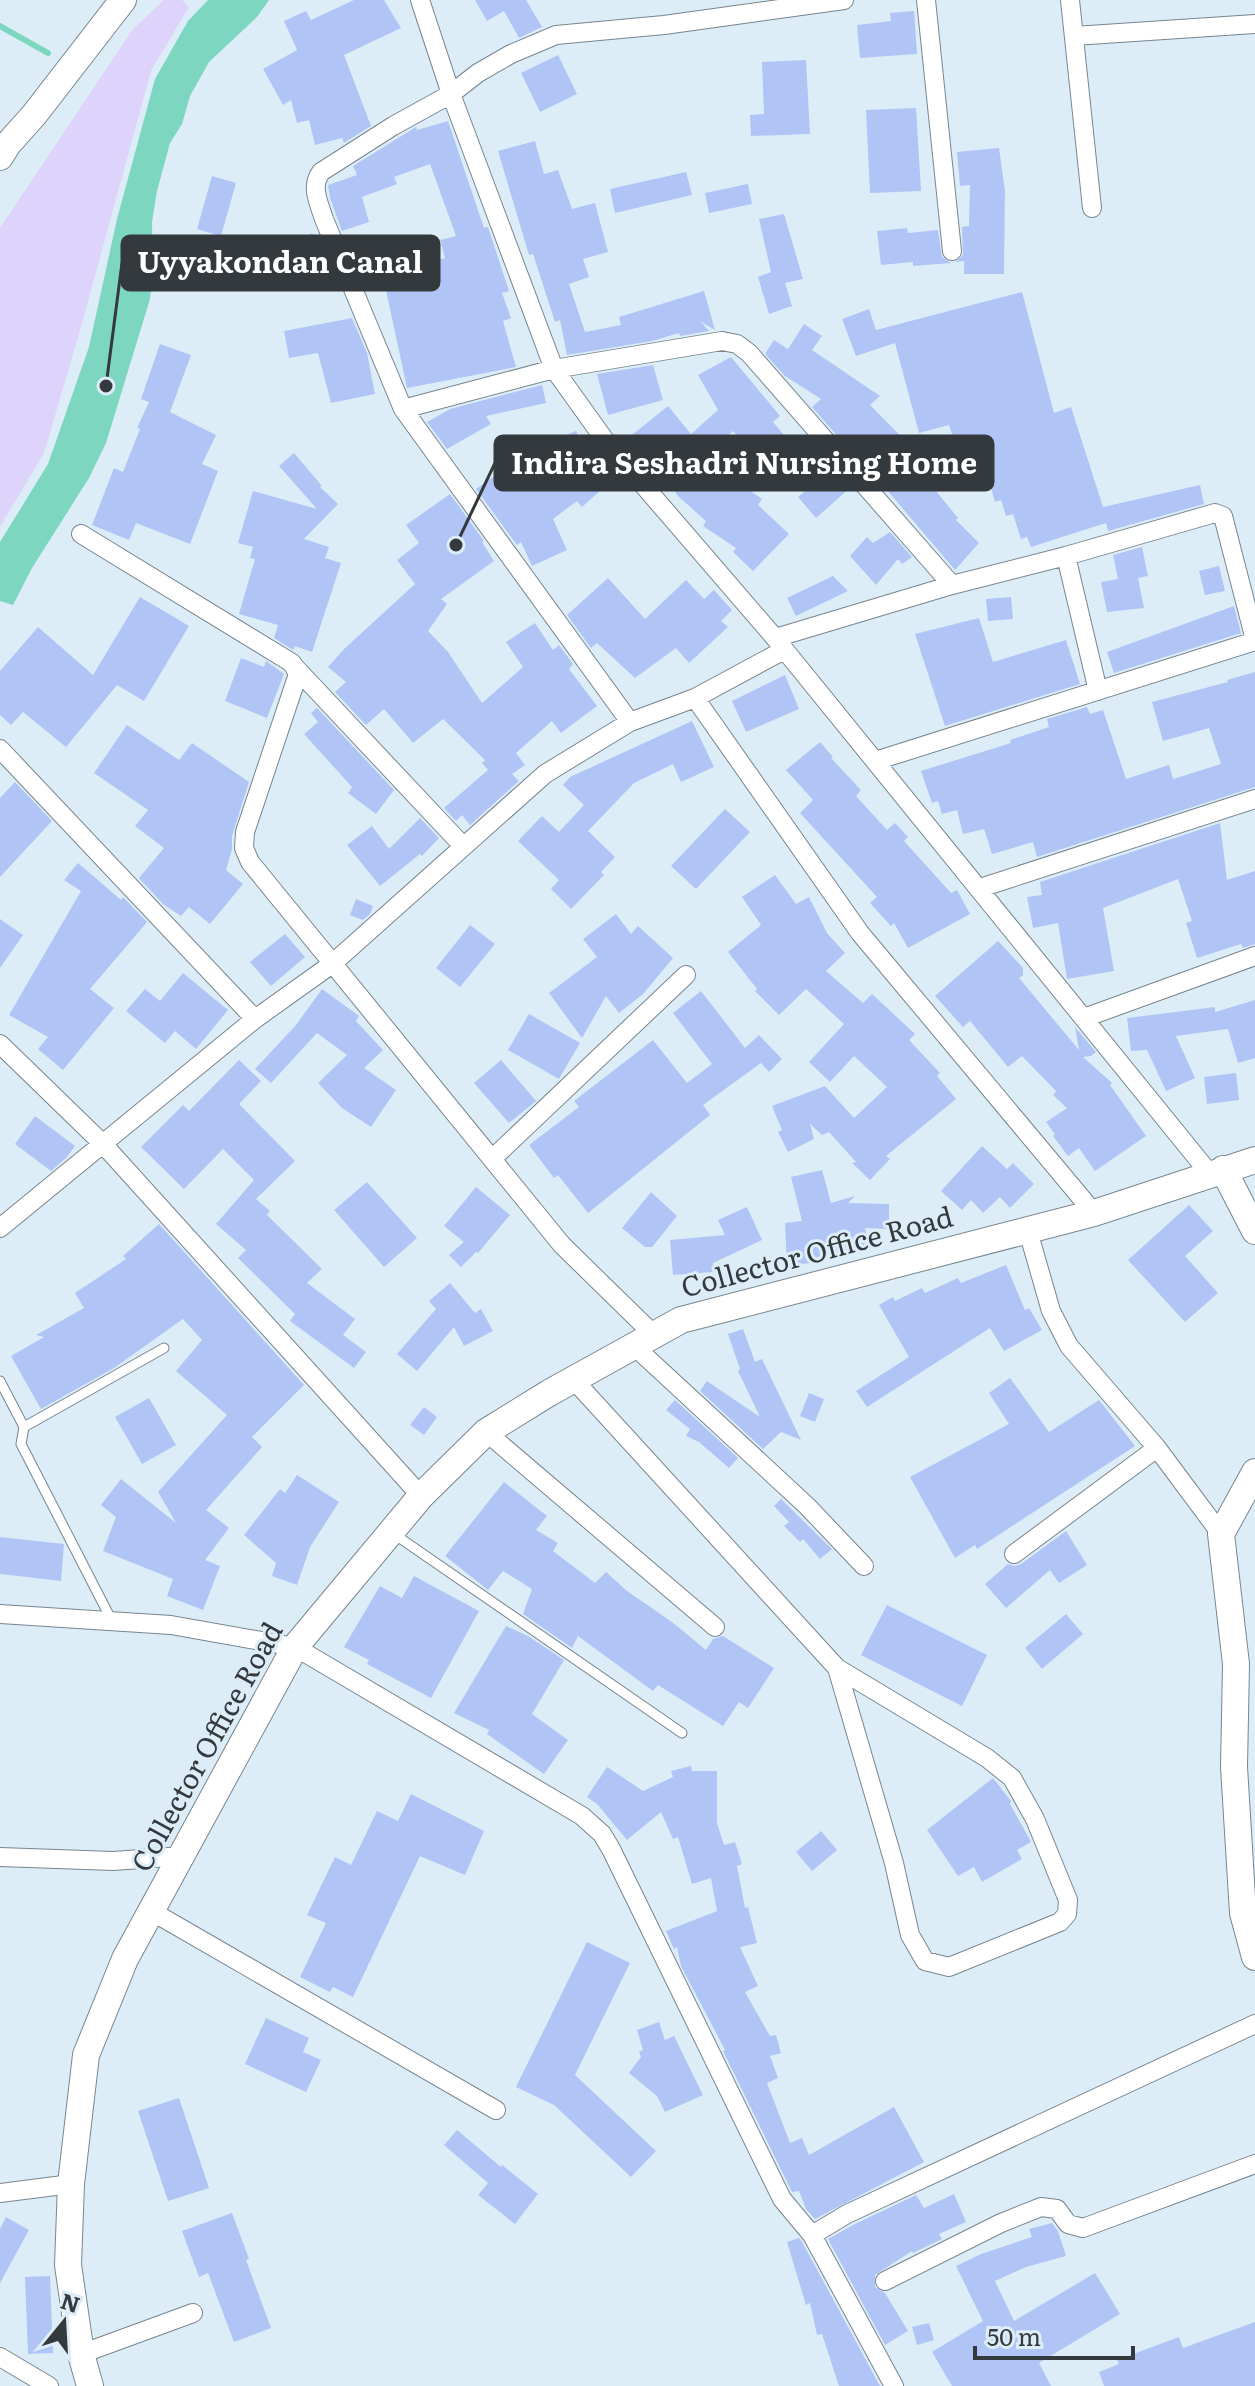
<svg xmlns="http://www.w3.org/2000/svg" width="1255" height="2386" font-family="Literata,serif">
<rect width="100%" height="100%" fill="#ddedf7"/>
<path fill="#ded4fb" d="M164,0H182L189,7L151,71L81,327L44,453L0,527V228L133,29Z"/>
<path fill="#7dd6c0" d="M208,0H269L257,17L209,62L190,96L182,124L170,143L157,191L152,222L153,275L150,299L106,443L89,478L32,568L13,605L0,601V542L48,464L89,347L117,219L155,79L188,21Z"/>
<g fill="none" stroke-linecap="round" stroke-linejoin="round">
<path stroke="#7dd6c0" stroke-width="6" d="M0,26L48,53"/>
</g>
<path fill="#b0c5f6" d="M354,0H384L401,28L344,55L371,126L344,143L342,138L315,145L309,120L297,123L291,100L283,105L263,69L297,50L284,21L306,11L311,20Z
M475,0H526L542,27L519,38L504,11L487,21Z
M914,11L917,54L860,58L857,25L891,21L890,13Z
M558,55L577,94L540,112L521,73Z
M806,60L810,134L751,136L750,115L764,114L762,62Z
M916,108L921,191L870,193L866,110Z
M448,121L484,228L488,227L509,291L502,293L511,318L503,321L516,367L407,388L384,281L421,275L419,265L445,258L440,240L456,236L430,164L394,177L397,184L362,197L369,222L342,231L330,198L328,185L357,175L353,166L416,127L417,130Z
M535,141L544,174L558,170L572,209L595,203L608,252L583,259L589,277L569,284L585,332L621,325L619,317L704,291L715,330L700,321L709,331L680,336L679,333L652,341L567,355L560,320L555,322L533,254L529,255L498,151Z
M999,148L1005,191L1004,274H964V261L955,262L963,255L962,227L969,226L970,185L960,186L957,152Z
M686,172L692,195L615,213L610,189Z
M212,176L236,183L221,236L197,229Z
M748,184L752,204L709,213L705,193Z
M784,214L803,279L785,283L792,306L769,314L758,277L771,272L759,219Z
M907,228L908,233L938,230L942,257L951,263L913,266V262L881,265L877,231Z
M312,233L328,259L291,283L274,258Z
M1022,292L1054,413L1071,407L1103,507L1200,485L1204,504L1108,531L1106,523L1031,547L1027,537L1021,539L1013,514L1006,516L1001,500L995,502L991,488L984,490L980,477L973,479L968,466L964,470L949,425L919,433L895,343L856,356L842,319L869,309L876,330Z
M352,318L367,353L375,394L331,403L318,353L289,358L284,331Z
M804,324L822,336L812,350L880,396L870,405L950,486L936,491L958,518L956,520L979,543L955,570L870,470L869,472L812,407L821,399L785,376L765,354L774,340L788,349Z
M160,344L191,355L170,412L216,435L202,464L218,471L190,544L136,523L129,540L92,525L114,468L123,472L140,429L137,428L149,402L141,399Z
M731,357L780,416L773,422L788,440L762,461L733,431L702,458L739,491L743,486L762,499L758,505L789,534L753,571L733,552L736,548L703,526L706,521L679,497L632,435L668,406L691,434L718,410L698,375Z
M653,365L663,400L608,415L597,374Z
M542,385L546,403L486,416L491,424L447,449L427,422L450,409Z
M576,431L586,454L611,481L582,507L577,501L553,519L567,550L532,566L521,542L517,545L476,489L530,451Z
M294,453L322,486L320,487L338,504L304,539L329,547L325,558L341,563L312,652L295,646L293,650L274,638L278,625L239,614L255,559L250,558L253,547L238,543L253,491L317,509L279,466Z
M833,467L851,487L816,518L798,497Z
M450,494L484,541L482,542L494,561L441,599L447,604L428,631L448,652L482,703L523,667L506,642L535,623L553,650L559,645L573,664L569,669L597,706L561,733L552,721L516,753L525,765L512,774L519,781L470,825L462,815L456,821L444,808L488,770L482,763L485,760L443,719L413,743L384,709L366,725L335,692L346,682L328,667L343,650L415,584L397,560L419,543L406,525Z
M890,532L912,557L902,564L898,559L876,585L850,556L867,537L873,543Z
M1142,547L1148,576L1138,578L1144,608L1107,612L1101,582L1118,579L1113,555Z
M1219,566L1225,591L1205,595L1199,571Z
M833,576L848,591L796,616L787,598Z
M608,578L645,619L686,580L704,599L714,590L732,610L721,621L728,627L689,663L676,648L635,678L597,643L591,648L567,615Z
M140,597L189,626L144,701L117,685L66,747L23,712L11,725L0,715V671L38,627L93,675Z
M1011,597L1013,619L988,621L986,599Z
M1234,606L1241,633L1114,673L1107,652Z
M979,618L993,662L1066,640L1080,684L945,726L915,634Z
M241,658L264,667L266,661L284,674L267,718L225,701Z
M1255,672V787L1037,857L1033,842L992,854L984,829L963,834L957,810L942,814L938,801L932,803L921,771L1011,743L1010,740L1049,727L1047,719L1087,707L1090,714L1103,710L1126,779L1169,765L1173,779L1221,764L1209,728L1163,741L1152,702L1228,682L1227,680Z
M785,675L799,709L746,732L732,701Z
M317,708L394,790L376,814L348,793L352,787L304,734L318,722L311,713Z
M692,721L714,767L681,782L673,764L634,783L588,831L615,857L601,872L604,875L571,909L551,889L559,880L518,841L542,816L559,832L584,805L563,785L570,777Z
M127,725L179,760L192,743L249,782L232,836V849L226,870L243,884L210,924L189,907L181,916L163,904L139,878L164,848L135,826L148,810L94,773Z
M820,742L833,757L831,758L861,790L856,796L887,830L895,823L908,837L904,841L951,893L957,890L970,914L908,948L894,923L891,926L870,903L877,897L800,813L813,800L786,770Z
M15,782L52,821L0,877V798Z
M725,809L750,832L696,889L671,866Z
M420,818L439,838L422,856L420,854L380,886L347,845L372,826L389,849Z
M1220,823L1227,880L1255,871V944L1243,948L1241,944L1197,958L1186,923L1192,921L1178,879L1103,908L1114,971L1067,979L1058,923L1033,928L1027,897L1042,895L1040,882Z
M78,863L121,900L123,897L147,922L90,989L114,1008L63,1070L38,1049L48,1037L9,1015L81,891L64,880Z
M775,875L796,904L809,897L827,933L845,953L826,971L863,1003L872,994L915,1034L909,1040L940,1073L937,1076L956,1099L886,1156L890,1159L870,1180L852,1163L856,1162L829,1132L822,1135L810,1124L814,1139L788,1152L778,1132L782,1130L772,1106L825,1086L854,1118L887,1087L854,1056L830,1082L809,1062L844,1024L806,989L779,1015L755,991L757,989L728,952L761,925L742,897Z
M356,899L373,906L370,914L363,920L350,915Z
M616,914L631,934L638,926L673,958L643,994L619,1013L606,996L582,1038L549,993L597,957L583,939Z
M0,919L23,935L0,968Z
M470,925L495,944L460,987L436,968Z
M285,934L305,957L271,986L250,962Z
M998,941L1023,968V975L1019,978L1079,1050L1075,1027L1096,1052L1091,1056L1083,1057L1112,1083L1110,1085L1146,1136L1095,1171L1079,1148L1068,1156L1053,1136L1055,1134L1046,1122L1067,1108L1053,1095L1056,1091L1022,1056L1008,1067L970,1021L963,1027L935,996Z
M183,973L228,1010L196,1049L175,1031L165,1043L126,1011L145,989L160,1001Z
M322,989L359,1016L356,1021L383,1050L364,1068L396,1090L371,1127L342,1108L318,1083L347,1055L317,1033L271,1083L255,1069L296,1025Z
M701,991L745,1048L759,1035L782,1059L769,1072L761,1063L703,1105L710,1115L588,1213L558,1175L554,1178L529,1145L579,1107L574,1101L653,1040L687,1083L712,1064L673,1013Z
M1255,1000V1058L1238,1063L1228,1029L1176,1036L1195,1078L1166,1091L1147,1050L1131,1051L1127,1018L1215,1007V1012Z
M529,1014L580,1043L559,1079L508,1050Z
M239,1060L261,1081L239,1104L295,1161L256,1199L270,1211L267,1215L322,1269L307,1283L355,1319L343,1335L366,1352L354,1368L290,1321L295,1314L238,1258L246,1250L216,1224L254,1180L223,1149L184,1189L141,1147L183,1105L189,1111Z
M501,1060L536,1101L509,1123L474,1083Z
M1236,1073L1239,1100L1207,1104L1204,1077Z
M35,1116L75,1146L66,1158L51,1171L15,1144Z
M982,1146L1007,1169L1013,1163L1034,1184L1010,1208L1000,1197L983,1213L971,1200L962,1210L941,1191Z
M822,1170L831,1203L855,1196L848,1203L889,1204V1229L865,1228L870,1247L813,1263L787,1265L785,1223L802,1221L791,1177Z
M367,1182L417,1238L384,1267L334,1210Z
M476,1187L510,1215L478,1253L476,1252L461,1267L449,1255L464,1242L444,1226Z
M651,1192L677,1216L652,1247H645L622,1228Z
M1189,1205L1213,1231L1185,1256L1218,1293L1185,1322L1128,1260Z
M747,1207L762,1240L713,1263V1272L673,1275L670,1240L725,1235L718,1220Z
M159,1224L304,1385L252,1437L262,1447L206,1510L229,1528L205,1560L220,1566L203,1610L167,1596L173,1579L103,1551L116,1517L101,1505L121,1479L176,1523L158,1492L227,1415L176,1371L202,1340L183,1319L114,1368L41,1409L11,1356L44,1337L36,1335L84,1308L75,1293L126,1259L123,1256Z
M1006,1265L1025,1310L1029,1308L1042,1330L1004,1351L990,1328L867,1407L856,1391L909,1357L879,1305L893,1297L895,1301L922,1288L925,1293L958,1278L961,1283Z
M450,1283L475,1313L481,1309L493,1331L464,1346L454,1327L417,1371L397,1354L436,1309L429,1301Z
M743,1329L755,1362L762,1359L801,1440L781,1432L763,1449L700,1391L707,1381L760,1417L738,1371L740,1369L728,1334Z
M1010,1378L1049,1432L1099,1400L1135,1446L977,1549L975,1545L955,1558L910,1477L1009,1424L989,1393Z
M809,1393L824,1399L815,1422L800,1416Z
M149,1398L176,1445L142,1464L115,1417Z
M675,1400L738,1458L729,1468L699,1442L686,1436L690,1429L666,1410Z
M424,1407L437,1417L424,1435L410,1425Z
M297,1475L339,1502L310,1547L297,1585L272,1576L276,1563L244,1535L280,1489L285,1493Z
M504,1482L547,1516L536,1530L558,1543L553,1551L595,1583L606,1572L627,1591L672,1622L706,1650L713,1639L723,1636L774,1668L748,1708L739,1702L723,1726L658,1685L653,1691L578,1636L572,1648L523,1614L532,1589L503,1571L488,1590L445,1556Z
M781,1499L832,1549L820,1559L803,1539L800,1542L784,1526L789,1522L774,1506Z
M1066,1531L1087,1565L1059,1583L1050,1570L1006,1608L985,1584L1008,1564L1015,1566L1021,1564Z
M0,1537L64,1544L61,1581L0,1574Z
M414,1576L479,1611L431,1698L367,1664L369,1660L344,1647L380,1586L402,1598Z
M887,1605L987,1655L962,1706L861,1655Z
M1066,1614L1083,1634L1042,1669L1025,1648Z
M506,1626L528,1636L564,1660L532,1714L568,1740L544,1774L487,1734L489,1730L454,1713Z
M691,1766L692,1771H717V1823L724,1845L735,1842L742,1864L737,1866L745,1908L748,1907L757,1943L740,1947L758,1986L745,1992L770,2036L776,2035L781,2053L770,2056L778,2078L767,2083L790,2143L802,2138L809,2155L894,2107L924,2162L815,2219L806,2209L799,2191L792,2192L723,2051L725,2050L681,1966L677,1947L674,1949L666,1931L717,1911L711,1878L692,1884L678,1837L673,1839L661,1812L627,1840L597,1804L587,1797L607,1767L643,1791L673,1777L671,1771Z
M993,1778L1011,1801L1010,1804L1031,1842L1017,1850L1022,1859L982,1882L974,1867L958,1876L927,1830Z
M411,1794L484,1831L465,1875L420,1856L353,1997L333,1987L330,1992L300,1977L326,1923L307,1915L335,1857L351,1865L377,1811L398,1821Z
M821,1831L837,1850L812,1871L796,1852Z
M587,1942L630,1963L575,2075L656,2151L631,2177L554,2105L516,2087Z
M266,2018L309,2038L303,2052L321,2060L306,2092L245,2064Z
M659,2022L665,2040L674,2036L703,2095L665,2112L657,2096L629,2073L641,2057L639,2052L643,2050L637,2030Z
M179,2098L209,2188L168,2201L138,2111Z
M457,2130L501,2167L502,2165L538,2194L515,2224L478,2195L488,2183L444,2145Z
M954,2194L966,2222L939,2234L942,2239L913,2253L912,2251L875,2275V2287L885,2293L908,2331L885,2345L828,2239L853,2225L916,2195L924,2208Z
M232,2213L249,2259L246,2260L271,2328L234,2342L208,2273L199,2277L182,2231Z
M6,2217L29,2230L0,2283V2229Z
M1052,2223L1058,2231L1066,2256L1026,2267L995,2281L1014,2321L1095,2273L1120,2314L1039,2363L1051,2386H952L932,2352L983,2321L956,2266L981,2254L1032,2237L1029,2229Z
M799,2238L802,2242L880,2386H839L822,2334L817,2335L810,2303L806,2305L787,2242Z
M50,2276L53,2353L28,2354L25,2277Z
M1255,2322V2386H1104L1099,2372L1119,2364L1117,2360L1179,2337L1183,2348Z
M929,2323L934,2340L917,2345L912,2327Z"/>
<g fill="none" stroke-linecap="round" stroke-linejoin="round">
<g stroke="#77858e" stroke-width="11">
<path id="lane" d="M0,1381L24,1427
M394,1534L682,1733
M112,1621L21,1444L24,1427L164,1348"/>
</g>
<g stroke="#77858e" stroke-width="20">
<path id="street" d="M420,0L451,94L554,369L607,443L775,638L1210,1174
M926,0L952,251
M1070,0L1092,208
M1074,36L1255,24
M403,409L324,219C319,203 310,187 321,172L393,126L451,94L478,73L511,54L556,35L664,25L844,0
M81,534L292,663L298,674L245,832L244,848L250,862L562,1245L654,1335
M1066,556L1098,691
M952,585L1066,556L1215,513L1223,516L1255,640
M292,664L463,846
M695,698L860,933L1094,1213
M630,722L403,409L554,369L722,341L737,344L749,353L952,585L775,638
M0,749L255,1019
M875,761L1255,641
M980,888L1255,799
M1084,1018L1255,956
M0,1044L103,1144L421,1496
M492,1159L686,975
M0,1228L255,1019L332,964L545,774L630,722L695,698L784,650
M1028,1231L1051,1311L1069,1346L1157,1448L1221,1534
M634,1346L807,1506L864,1566
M573,1379L837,1668L894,1863L910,1935L925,1961L949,1967L1060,1922L1067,1914L1068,1900L1035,1819L1012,1778L987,1758L837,1668
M486,1432L715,1627
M1014,1554L1157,1448
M0,1614L171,1625L295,1647L582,1816L602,1834L611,1849L782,2199L812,2235L894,2386
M0,1857L113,1861L183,1856
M151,1911L496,2110
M0,2193L71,2184
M812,2235L847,2214L1255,2024
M885,2281L1001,2223L1041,2207L1057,2209L1068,2224L1083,2228L1255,2164
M81,2354L193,2313
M0,2357L49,2386"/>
</g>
<g stroke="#77858e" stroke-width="28">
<path id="secondary" d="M0,157L8,144L34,115L123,0
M1223,1169L1255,1231
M1255,1472L1221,1534L1236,1664L1234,1767L1243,1913L1255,1957
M90,2386L81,2354L68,2265L71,2184L86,2055L125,1959L295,1647L421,1496L486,1432L549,1393L681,1320L1094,1213L1255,1160"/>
</g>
<use href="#lane" stroke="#fff" stroke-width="9"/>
<use href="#street" stroke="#fff" stroke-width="18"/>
<use href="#secondary" stroke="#fff" stroke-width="26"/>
</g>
<g text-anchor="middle" stroke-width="6" stroke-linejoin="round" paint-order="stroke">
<g font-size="28" fill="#33393d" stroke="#ddedf7">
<text transform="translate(817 1252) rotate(-15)" y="10">Collector Office Road</text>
<text transform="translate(207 1747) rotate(-61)" y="10">Collector Office Road</text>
</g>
</g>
<path fill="none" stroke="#33393d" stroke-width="3" d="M106 386L122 263M456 545L495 463"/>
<g fill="#33393d" stroke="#ddedf7" stroke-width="3">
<circle cx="106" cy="386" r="8"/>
<circle cx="456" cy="545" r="8"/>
</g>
<g fill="#33393d" stroke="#33393d" stroke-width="3">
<rect x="122" y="236" width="317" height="54" rx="8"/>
<rect x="495" y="436" width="498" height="54" rx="8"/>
</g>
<g font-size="30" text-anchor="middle" font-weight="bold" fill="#fff">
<text x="280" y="273">Uyyakondan Canal</text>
<text x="744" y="474">Indira Seshadri Nursing Home</text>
</g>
<g transform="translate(64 2322) rotate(18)" stroke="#ddedf7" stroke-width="6" paint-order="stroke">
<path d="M0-6L14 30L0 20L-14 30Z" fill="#33393d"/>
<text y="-12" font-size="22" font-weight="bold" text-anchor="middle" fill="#33393d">N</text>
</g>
<path d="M975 2346v12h158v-12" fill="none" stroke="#33393d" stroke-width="4"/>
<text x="987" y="2346" font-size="24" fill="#33393d" stroke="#ddedf7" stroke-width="6" paint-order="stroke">50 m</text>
</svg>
